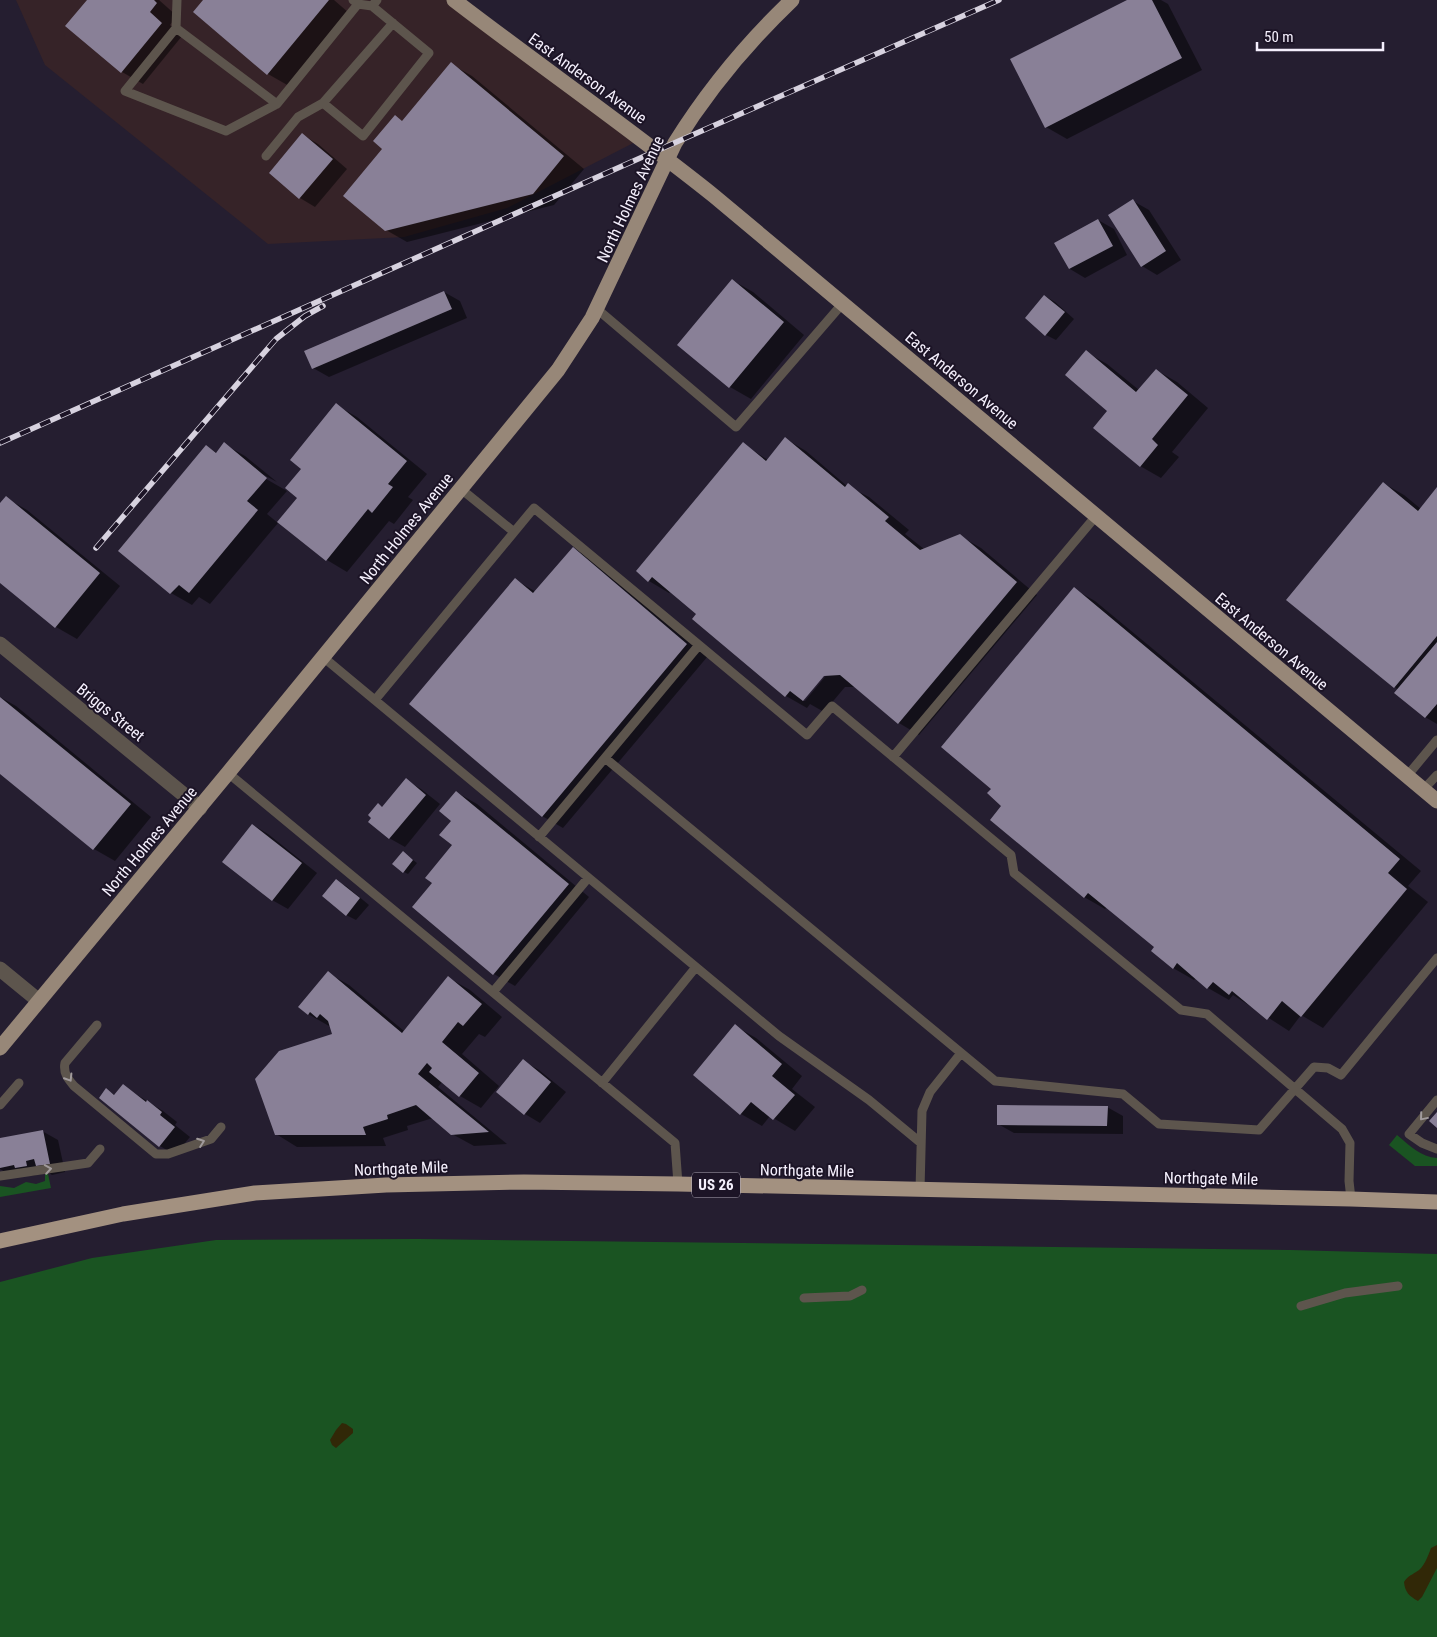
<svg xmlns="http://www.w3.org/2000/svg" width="1437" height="1637" font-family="'Roboto Condensed',sans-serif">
<rect width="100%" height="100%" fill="#251e30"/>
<path fill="#362328" d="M16,0H455L641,139L507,208L404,237L268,244L45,65Z"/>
<path fill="#1a5422" d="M1397,1135C1409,1145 1421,1157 1437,1158V1166H1415L1389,1145Z
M45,1174H48L51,1188L0,1197V1186L14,1188L26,1182L36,1184L45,1181Z
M418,1239L1291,1250L1437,1254V1637H0V1282L92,1258L216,1240Z"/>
<path fill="#312807" d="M342,1423L346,1424L353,1429V1433L336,1448L332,1445L330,1440L336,1430Z
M1437,1545V1568L1422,1597L1418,1601C1409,1596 1405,1592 1404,1582C1408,1576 1410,1576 1416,1572C1424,1568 1428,1556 1431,1548Z"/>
<path fill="#0007" fill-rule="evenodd" d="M89,0H159L177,16L170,25L182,36L143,84L122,72Z
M205,0H334L349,13L289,86L268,74Z
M1130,0H1161L1168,4L1202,70L1067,139L1046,127Z
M451,64L472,76L584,169L554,205L407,242L386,230L383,149L395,117L403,122Z
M303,135L318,144L347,169L315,207L300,198Z
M1133,201L1149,210L1181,260L1157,275L1142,266Z
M1098,220L1114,229L1127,255L1085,278L1070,269Z
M732,280L753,292L804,335L751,399L730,387L679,344Z
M444,292L460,301L467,318L329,377L313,368Z
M1045,296L1055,302L1074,319L1056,340L1046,335L1026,318Z
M1086,352L1107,364L1139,390L1156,370L1177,382L1208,408L1172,452L1179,457L1161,478L1140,466Z
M336,405L357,417L427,474L408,497L413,500L394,524L389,521L347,572L327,560L279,522L299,497L303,469Z
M786,439L806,451L847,486L869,497L909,530L905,534L924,549L960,536L981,548L1037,595L919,735L899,723L855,687H845L824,712L810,704L807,708L786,696L694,619L698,614L671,591L669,593L649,581L743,444L768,460ZM827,670L829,672L805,701H802Z
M224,444L245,456L277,482L262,474L261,476L287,491L267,514L278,523L210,604L199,597L192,605L171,593L119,550L206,446L217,453Z
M1383,483L1404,495L1421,509L1437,489V724L1425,717L1395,687Z
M6,498L27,510L120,586L77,639L56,627L0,581V505Z
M573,548L594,560L708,656L563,828L542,816L516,580L536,592Z
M1074,589L1095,601L1421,871L1408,886L1428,902L1323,1028L1301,1015L1289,1031L1233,995L1229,1000L1208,988L1196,978L1194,980L1173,968L1156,947L1107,907L1105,909L1084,897L1003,806L992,789Z
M0,697L16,706L151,817L115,861L94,849L0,773Z
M406,780L421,789L440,804L405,847L389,838L373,818Z
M456,792L477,804L589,897L515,986L494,974L413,906L433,883L454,845L452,821Z
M253,825L268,834L317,873L288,909L272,900Z
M408,856L417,863L408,874L404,872Z
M336,881L346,886L369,905L356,920L346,915Z
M328,973L349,985L404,1031L449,978L470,990L502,1017L485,1037L479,1034L462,1054L499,1086L481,1108L460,1096L442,1082L438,1087L507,1144L474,1146L452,1134L433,1118L407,1126L408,1130L383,1138L386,1146L297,1147L276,1134L334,1034L330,1025L329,1026L308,1014Z
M735,1026L756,1038L802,1076L792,1089L815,1107L795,1131L770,1116L762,1126L741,1114Z
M523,1061L539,1070L566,1092L540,1123L525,1114L498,1092Z
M123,1086L163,1111L177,1122L175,1125L190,1137L175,1155L160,1146L107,1090L115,1095Z
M1107,1107L1123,1116V1134L1014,1133L998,1124Z
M42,1131L58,1140L65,1172L52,1175L43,1169L42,1174L32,1176L28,1174L14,1177L0,1169V1139Z"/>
<path fill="#898097" d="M87,0H154L157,3L150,12L162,23L121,73L65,26Z
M203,0H329L267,75L193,12Z
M1127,0H1152L1182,58L1045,128L1010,59Z
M451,62L564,156L533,194L385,231L343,196L382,149L373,141L395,115L402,121Z
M302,133L333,159L299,199L269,173Z
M1133,199L1166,251L1141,267L1108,215Z
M1098,219L1113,246L1069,269L1054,243Z
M732,279L784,322L729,388L677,345Z
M444,291L452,309L312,369L304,351Z
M1044,295L1065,312L1045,336L1025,318Z
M1086,350L1136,392L1156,369L1188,395L1152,439L1158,445L1140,467L1093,428L1107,411L1065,375Z
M336,403L407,461L388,484L393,487L372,513L368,509L326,561L277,522L297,498L285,488L301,469L290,460Z
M785,437L845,487L848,483L889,517L885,521L920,550L960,534L1017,582L898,724L840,675L824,676L803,701L790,691L785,697L692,619L696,614L652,577L648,582L636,571L743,442L766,461Z
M224,442L267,478L247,501L258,510L189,593L179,585L170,594L118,551L206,445L216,453Z
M1383,482L1418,511L1437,487V636L1394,688L1286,600Z
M6,496L100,573L55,628L0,583V503Z
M573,547L687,644L542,817L409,704L515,578L533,593Z
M1074,587L1400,859L1388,873L1407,889L1301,1017L1282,1001L1267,1020L1232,991L1229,995L1213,982L1207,989L1177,963L1173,969L1151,951L1154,947L1088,893L1084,898L990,820L1001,806L987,793L991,789L941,747Z
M1437,642V704L1425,718L1394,693Z
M0,697L131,804L93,850L0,774Z
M406,778L426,795L389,839L368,822L371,818L368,815L378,803L382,807Z
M456,791L569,884L493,975L412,907L432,883L425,878L452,845L439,835L451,821L439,811Z
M252,824L302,863L272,901L222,862Z
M403,851L413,860L403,873L392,864Z
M336,879L360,898L346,916L322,896Z
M328,971L402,1033L448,976L482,1004L463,1026L458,1022L442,1042L479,1073L459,1097L429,1072L432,1068L427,1063L418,1074L489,1132L451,1135L416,1105L387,1115L388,1119L363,1127L366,1135H275L255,1079L279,1051L332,1034L328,1021L320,1014L317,1018L310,1012L308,1015L298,1007Z
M735,1024L782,1064L772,1076L795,1095L773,1120L751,1102L740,1115L693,1075Z
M523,1059L551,1082L524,1115L496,1092Z
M123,1084L146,1102L147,1100L162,1112L160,1115L175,1127L159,1147L99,1098L106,1088L114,1095Z
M997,1105L1108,1106L1107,1126L997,1125Z
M1437,1112V1128L1429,1121Z
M43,1130L50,1164L36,1166L34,1159L26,1161L27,1166L15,1168L14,1165L0,1168V1138Z"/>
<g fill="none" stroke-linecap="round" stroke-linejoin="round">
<path stroke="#5d554d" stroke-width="9" d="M177,0L176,28L277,104L358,4
M353,0L358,4L372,6
M377,0L372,6L429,53L363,136L323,103L393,23
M176,28L125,91L226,131L277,104
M266,156L298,117L323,103
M597,309L736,427L843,303
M461,489L514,532
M323,657L779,1036L869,1100L921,1143
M375,700L534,508L699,645
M893,757L1096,516
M605,758L995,1081L1123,1094L1159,1124L1259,1130L1314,1067L1328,1068L1341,1075L1437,958
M228,773L675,1143L678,1184
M1407,776L1437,740
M1423,790L1437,775
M539,837L699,645L807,735L832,706L1011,855L1014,873L1181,1010L1207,1014L1342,1129L1350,1143L1349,1181L1351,1199
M493,992L588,878
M97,1025L65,1063C63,1073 68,1079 74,1086L156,1154H168L211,1139L221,1127
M602,1083L696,967
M1437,1100L1409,1134L1422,1143L1437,1149
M0,1105L19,1083
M0,1176L88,1163L100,1149
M920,1190L922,1111L930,1092L961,1053
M804,1298L850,1296L862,1290
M1301,1306L1345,1293L1398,1286"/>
<path stroke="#5d554d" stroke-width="15" d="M0,644L200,808
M0,969L39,1001"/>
<path stroke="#978778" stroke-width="15" d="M454,0C540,66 629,128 714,196L1437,801
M0,1048L228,773L558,370L592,318L675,143C708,90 747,43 792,0"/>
<path stroke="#a39180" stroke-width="15" d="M0,1241L123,1214L255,1193L386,1185L524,1182L678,1184L1351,1199L1437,1202"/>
<g stroke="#d7d2df" stroke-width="5.5">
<path id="rail" d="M0,443L656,151L999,0
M96,548L276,339L305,316L323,306"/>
</g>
<use href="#rail" stroke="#1c1426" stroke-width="4" stroke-dasharray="11" stroke-linecap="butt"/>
</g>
<defs><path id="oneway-chevron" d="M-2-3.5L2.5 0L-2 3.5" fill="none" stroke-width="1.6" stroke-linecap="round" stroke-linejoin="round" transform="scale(1.25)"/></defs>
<g stroke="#a19b9c">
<use href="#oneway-chevron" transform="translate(69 1078) rotate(58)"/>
<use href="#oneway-chevron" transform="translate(1423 1117) rotate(130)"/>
<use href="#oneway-chevron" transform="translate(201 1142) rotate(-20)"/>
<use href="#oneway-chevron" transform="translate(48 1169) rotate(-9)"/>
</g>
<g text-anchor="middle" stroke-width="4" stroke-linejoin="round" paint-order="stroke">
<rect fill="#1c1426" stroke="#b4aebc" stroke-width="1" x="692" y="1172.5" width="48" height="25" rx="4"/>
<g font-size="15" font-weight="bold" fill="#f5f0fd">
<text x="716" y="1190">US 26</text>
</g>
<g font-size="16" fill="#f5f0fd" stroke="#1c1426">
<text transform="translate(588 78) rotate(36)" y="6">East Anderson Avenue</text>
<text transform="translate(630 199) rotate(-65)" y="6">North Holmes Avenue</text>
<text transform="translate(962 380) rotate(40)" y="6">East Anderson Avenue</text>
<text transform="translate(406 528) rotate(-51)" y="6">North Holmes Avenue</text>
<text transform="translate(1272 641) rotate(40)" y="6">East Anderson Avenue</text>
<text transform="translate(111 712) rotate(39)" y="6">Briggs Street</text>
<text transform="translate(149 841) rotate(-50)" y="6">North Holmes Avenue</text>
<text transform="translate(401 1168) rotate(-2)" y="6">Northgate Mile</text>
<text transform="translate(807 1170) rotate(1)" y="6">Northgate Mile</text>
<text transform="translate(1211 1178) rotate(1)" y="6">Northgate Mile</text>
</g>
</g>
<path d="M1257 42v8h126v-8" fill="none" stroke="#f5f0fd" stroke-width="2.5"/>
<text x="1264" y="42" font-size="15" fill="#f5f0fd" stroke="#1c1426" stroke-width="4" paint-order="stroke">50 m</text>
</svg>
